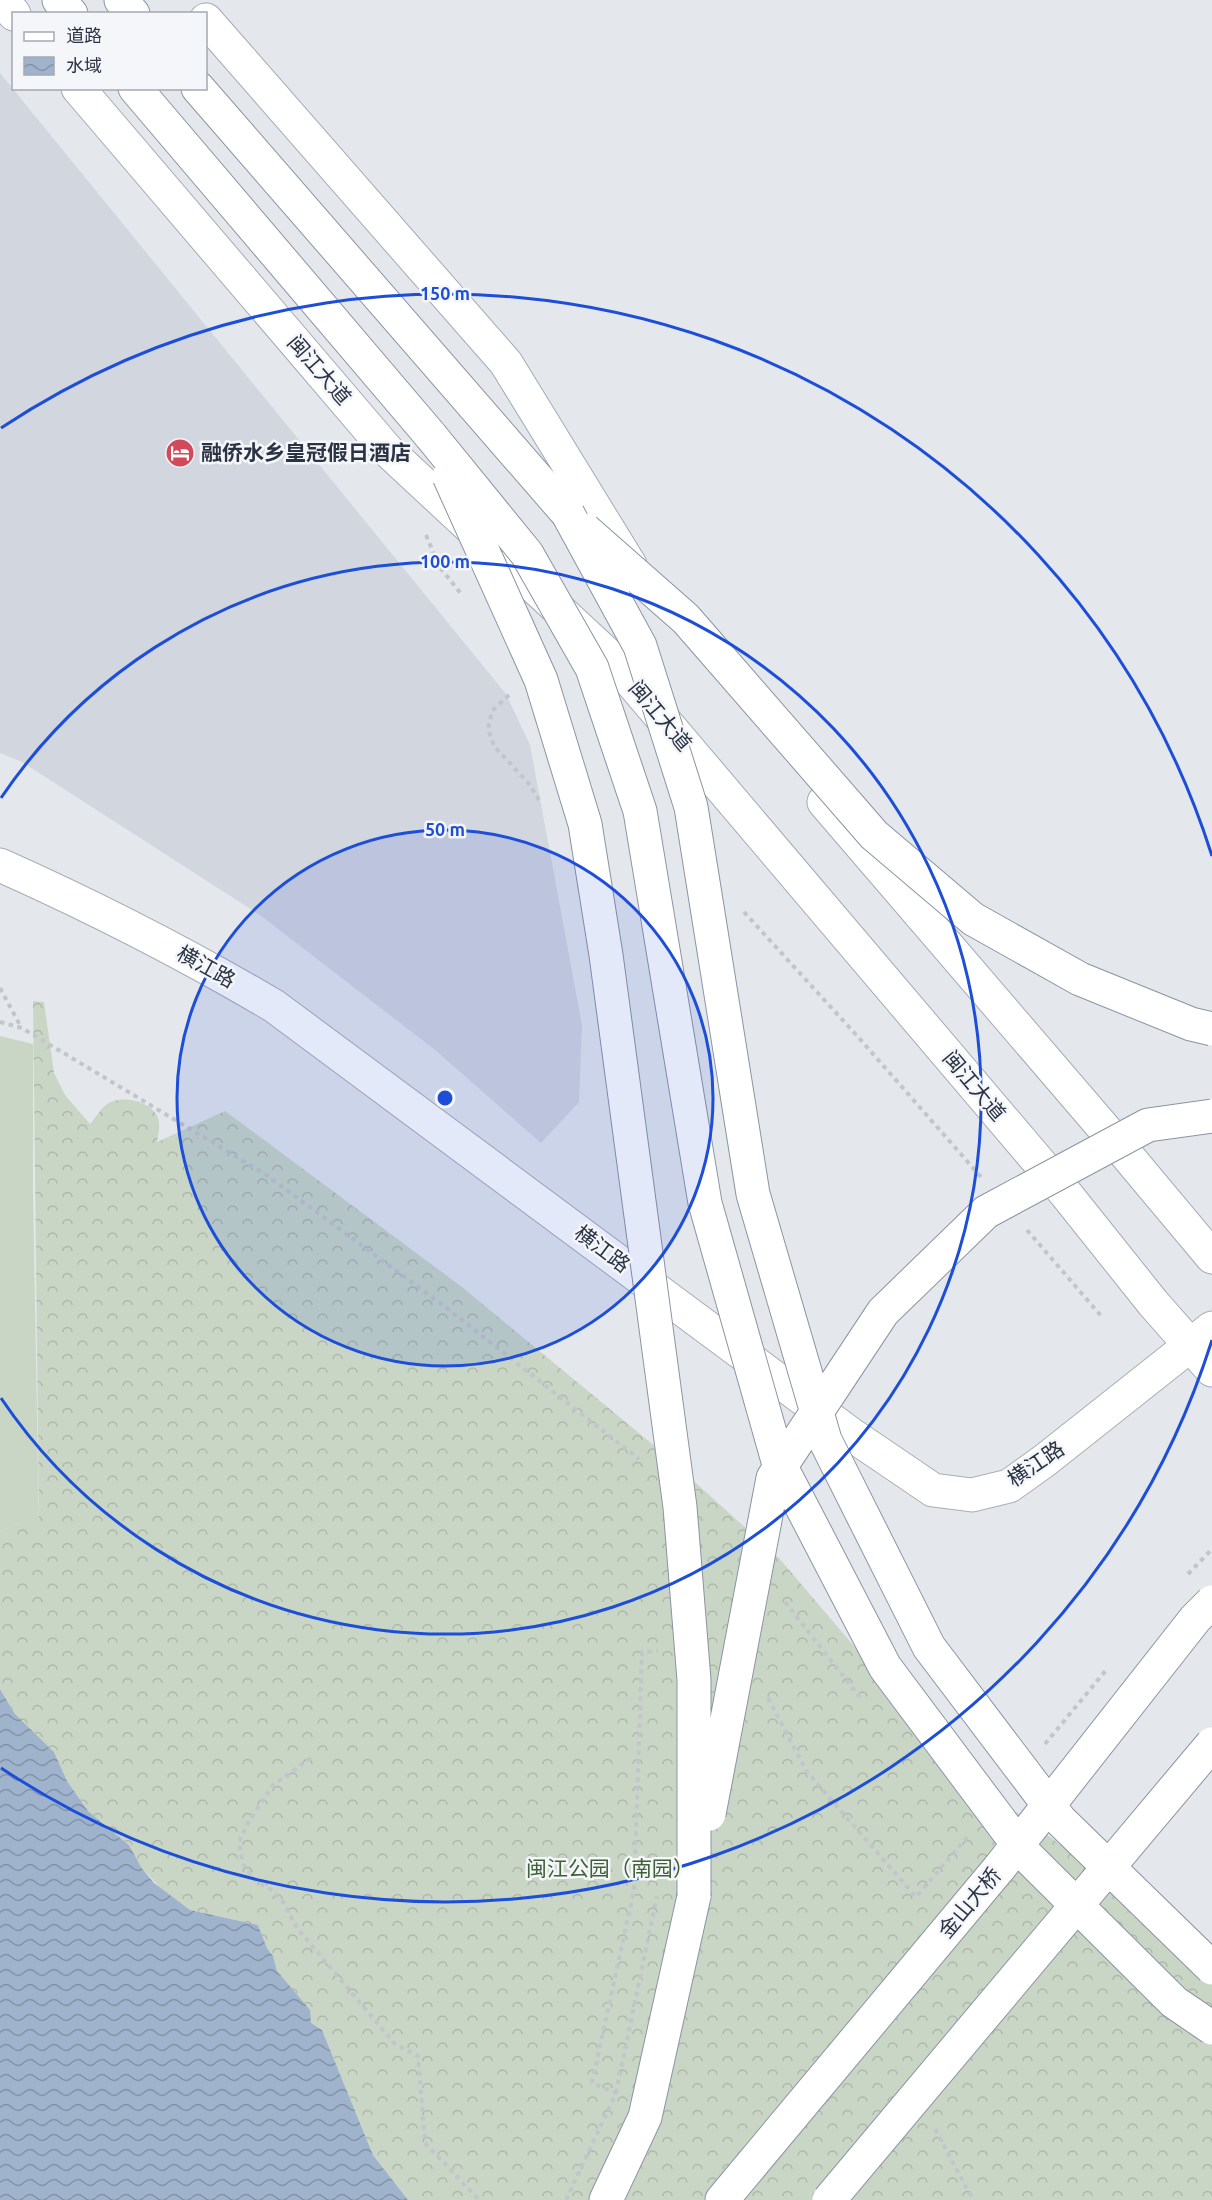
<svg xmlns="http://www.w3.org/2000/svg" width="1212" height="2200" font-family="Ubuntu,'Noto Sans SC',sans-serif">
<defs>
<pattern id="forest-crowns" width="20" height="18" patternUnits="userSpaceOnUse" patternTransform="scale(1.5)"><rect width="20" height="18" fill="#c9d6c5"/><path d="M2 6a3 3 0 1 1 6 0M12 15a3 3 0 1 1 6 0" fill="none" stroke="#adb8ab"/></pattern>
<pattern id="water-waves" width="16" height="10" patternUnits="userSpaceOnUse" patternTransform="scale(1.5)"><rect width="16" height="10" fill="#9fb4cc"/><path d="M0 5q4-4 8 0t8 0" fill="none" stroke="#8293a7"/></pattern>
</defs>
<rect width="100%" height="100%" fill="#e4e7ec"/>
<path fill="#d2d6de" d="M0,73L506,694L530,745L582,1025L579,1102L541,1143L434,1049L260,915L22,762L0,753Z"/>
<path fill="url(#forest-crowns)" d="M33,1001L44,1002L54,1073L65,1095L90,1124C96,1118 100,1108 109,1103C122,1095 148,1101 156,1114C162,1124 158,1133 157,1142L225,1111L462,1287L657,1448L779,1558L960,1771L1212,1956V2200H408L373,2155L322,2030L310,2023L277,1971L273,1956L267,1948L258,1925L190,1910L165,1893L141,1867L129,1845L88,1811L67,1781L54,1752L15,1714L0,1689V1532L18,1524H39Z"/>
<path fill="#c9d6c5" d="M0,1036L33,1044V1189L39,1524H18L0,1532Z"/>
<path fill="url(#water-waves)" d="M0,1689L15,1714L54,1752L67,1781L88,1811L129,1845L141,1867L154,1883L190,1910L258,1925L267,1948L273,1956L277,1971L310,2010L311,2023L322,2030L373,2155L408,2200H0Z"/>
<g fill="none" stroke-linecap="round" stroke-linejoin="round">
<g stroke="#a9aeb7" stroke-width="35">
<path id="secondary" d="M0,865C94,907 186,954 274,1006L852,1435L933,1490L972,1495L1009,1486L1044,1461L1212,1328"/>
</g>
<g stroke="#a3abb8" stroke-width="35">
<path id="primary" d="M3,0L14,14
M206,20L506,363L630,565
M78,88L387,450L611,658L1066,1194L1153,1303L1212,1370
M824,802L1120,1147L1212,1257"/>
</g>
<g stroke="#8b94a3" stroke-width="35">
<path id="highway" d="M59,0L71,14
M121,0L133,14
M135,88L431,436
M198,88L568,514
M606,2200L645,2117L694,1896
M722,2200L1000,1867"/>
</g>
<path stroke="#c2c5cb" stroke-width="4" stroke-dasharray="4.5 4.5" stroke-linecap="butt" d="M426,535L439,566L462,595
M744,912L859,1038L981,1177
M0,988L21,1027
M0,1022L22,1028L265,1174L444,1306L639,1459
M1027,1230L1102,1317
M785,1602L862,1700
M311,1758L273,1785L248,1823L239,1842L243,1864L254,1879L271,1890L283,1902L297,1928L395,2044L418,2056L425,2143L479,2200
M935,2129L973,2200"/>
<use href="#secondary" stroke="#fff" stroke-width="33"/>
<use href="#primary" stroke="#fff" stroke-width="33"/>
<use href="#highway" stroke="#fff" stroke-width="33"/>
<g stroke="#8b94a3" stroke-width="35" stroke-linecap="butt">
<path id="highway-bridge" d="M431,436L527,554L592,668L640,811L705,1203L778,1461L885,1667L1025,1854L1174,2002L1212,2028
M449,476L541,680L585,824L606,955L680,1507L694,1680V1896
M568,514L640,646L691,807L753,1194L825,1440L929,1647L1060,1820L1212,1968
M585,530L686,619L874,835L973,919L1080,979L1191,1024L1212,1029
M709,1814L773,1478L883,1312L986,1212L1148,1125L1212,1116
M1000,1867L1195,1619L1212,1602
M829,2200L1212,1744"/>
</g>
<path stroke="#c2c5cb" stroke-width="4" stroke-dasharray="4.5 4.5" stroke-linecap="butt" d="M509,695L492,711L488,729L494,746L530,785L539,800
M1188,1574L1212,1549
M768,1698L807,1772L916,1897L969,1835
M1045,1744L1107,1669
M616,2093L657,1896
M566,2200L616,2093L592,2083L634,1890L642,1652L658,1651"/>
<use href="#highway-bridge" stroke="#fff" stroke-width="33"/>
</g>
<circle cx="445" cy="1098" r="268" fill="#1d4ed8" fill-opacity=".12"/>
<g fill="none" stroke="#1d4ed8" stroke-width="3">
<circle cx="445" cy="1098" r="268"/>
<path d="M1 798A536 536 0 1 1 1 1398"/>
<path d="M1212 1340A804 804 0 0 1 1 1768M1 428A804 804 0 0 1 1212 856"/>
</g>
<defs>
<g id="hotel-disc" transform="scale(1.5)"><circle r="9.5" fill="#d1495b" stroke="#f4f6f9"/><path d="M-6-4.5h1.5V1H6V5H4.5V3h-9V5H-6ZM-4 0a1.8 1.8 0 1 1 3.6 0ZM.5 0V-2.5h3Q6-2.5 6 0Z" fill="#fff"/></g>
</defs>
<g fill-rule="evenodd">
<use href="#hotel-disc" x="180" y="453"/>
</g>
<g text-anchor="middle" stroke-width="5" stroke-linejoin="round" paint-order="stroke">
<g font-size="21" fill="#2b3445" stroke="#f4f6f9">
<text transform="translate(319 370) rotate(49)" y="7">闽江大道</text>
<text transform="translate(660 716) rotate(50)" y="7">闽江大道</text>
<text transform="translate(206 967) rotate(29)" y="7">横江路</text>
<text transform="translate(974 1086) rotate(50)" y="7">闽江大道</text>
<text transform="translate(602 1249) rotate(37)" y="7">横江路</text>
<text transform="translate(1036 1464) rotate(-34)" y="7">横江路</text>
<text transform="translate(970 1903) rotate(-50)" y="7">金山大桥</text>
</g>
<g font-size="21" font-weight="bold" fill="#2b3445" stroke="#f4f6f9" text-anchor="start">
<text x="201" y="460">融侨水乡皇冠假日酒店</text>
</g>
<g font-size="21" fill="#3f6138" stroke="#f4f6f9">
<text x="610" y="1876">闽江公园（南园）</text>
</g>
</g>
<circle cx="445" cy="1098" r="9" fill="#1d4ed8" stroke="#f4f6f9" stroke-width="3"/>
<g font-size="18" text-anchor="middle" font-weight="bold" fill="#1d4ed8" stroke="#f4f6f9" stroke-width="5" stroke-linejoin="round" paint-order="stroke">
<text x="445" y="300">150 m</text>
<text x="445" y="568">100 m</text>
<text x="445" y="836">50 m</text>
</g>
<rect x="12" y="12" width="195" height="78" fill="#f4f6f9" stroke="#a4a8b1" stroke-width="1.5"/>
<rect x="24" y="32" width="30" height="9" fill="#ffffff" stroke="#a4a8b1" stroke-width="1.5"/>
<text x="66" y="42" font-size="18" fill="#2b3445">道路</text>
<rect x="24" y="57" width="30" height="18" fill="url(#water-waves)" stroke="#a4a8b1" stroke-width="1.5"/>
<text x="66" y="72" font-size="18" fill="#2b3445">水域</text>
</svg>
